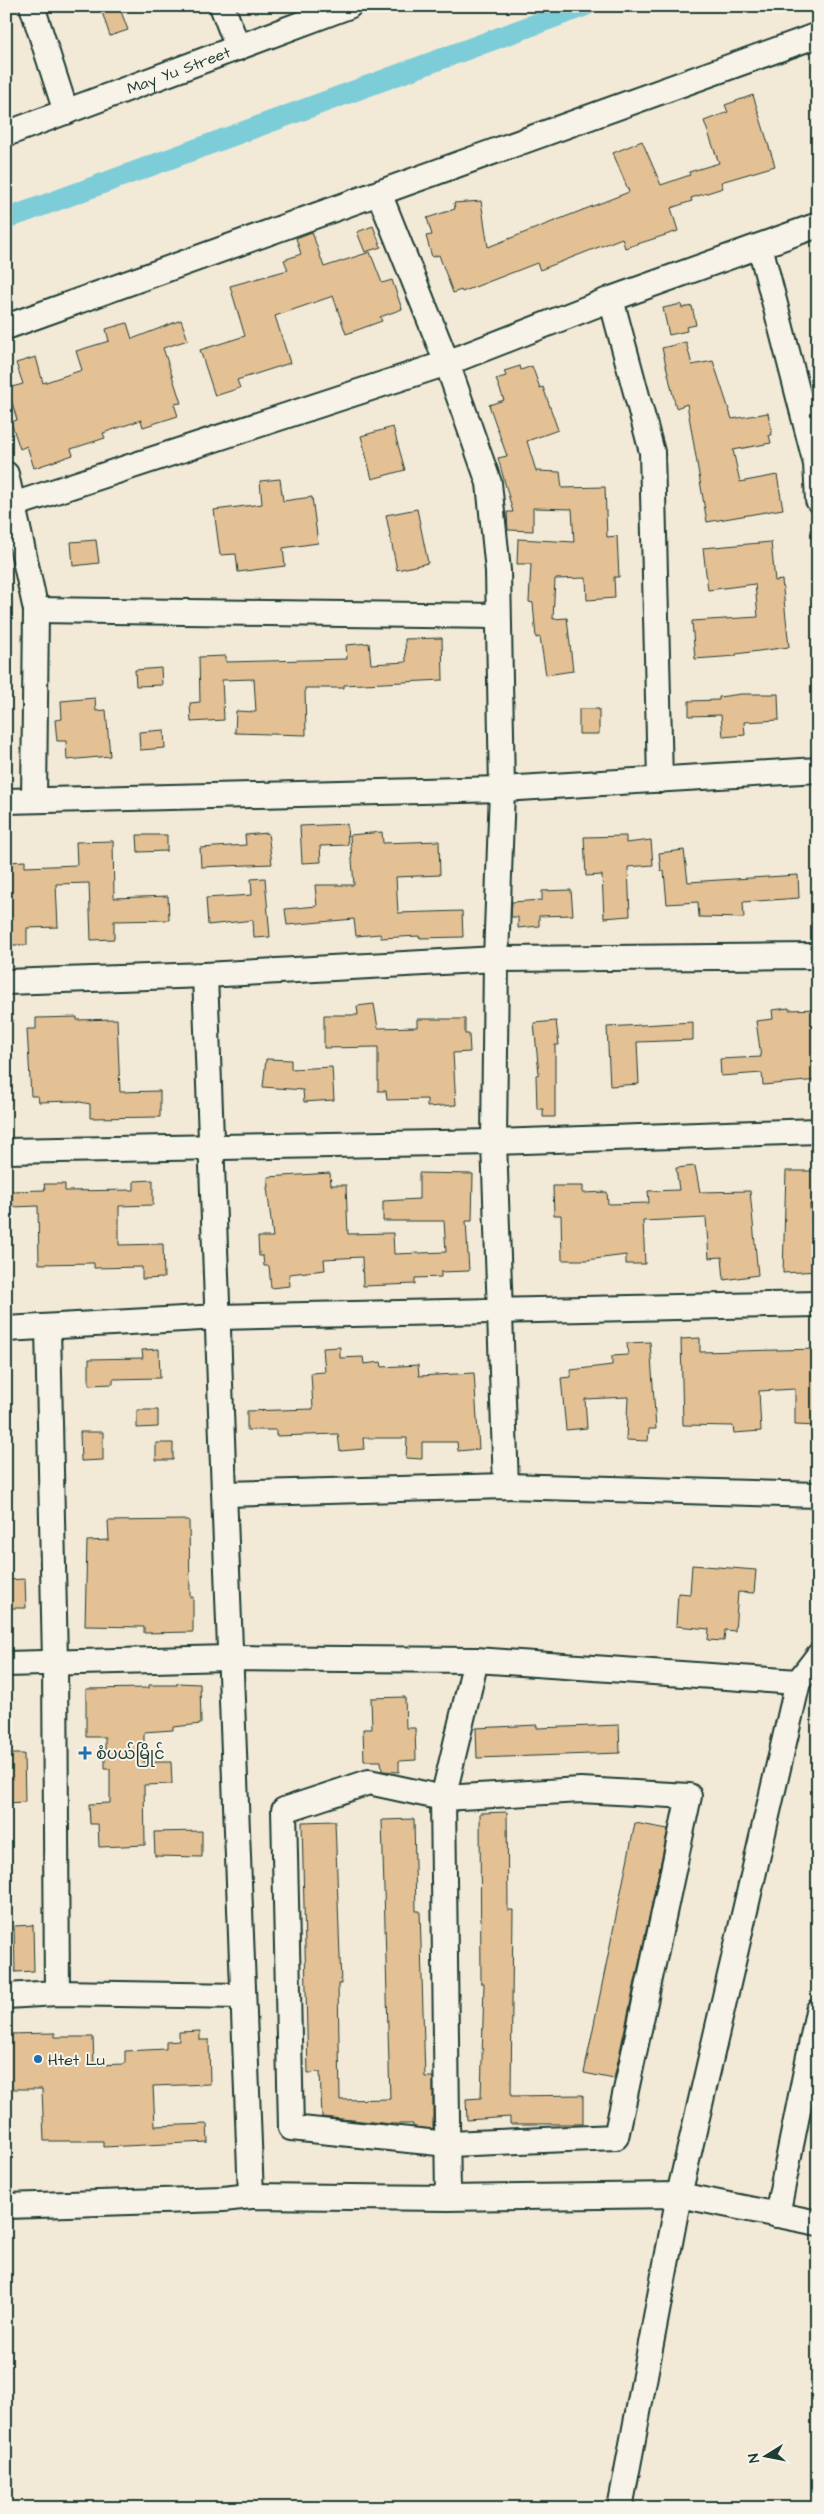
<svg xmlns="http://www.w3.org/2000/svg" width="824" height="2514" font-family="'Architects Daughter','Noto Sans Myanmar',sans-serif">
<rect width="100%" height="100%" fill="#f3e9d7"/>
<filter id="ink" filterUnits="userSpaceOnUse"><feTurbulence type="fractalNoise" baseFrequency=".02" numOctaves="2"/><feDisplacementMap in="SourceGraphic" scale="10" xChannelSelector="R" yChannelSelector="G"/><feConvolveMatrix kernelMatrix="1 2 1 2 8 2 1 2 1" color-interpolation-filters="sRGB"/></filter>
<g filter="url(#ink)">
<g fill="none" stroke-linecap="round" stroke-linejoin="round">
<path stroke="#7dcdd9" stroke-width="21" d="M6,219L585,6"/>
</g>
<path fill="#e4c095" stroke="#1f3d34" d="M100,6H119L128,30L110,36Z
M753,95L775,166L721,182L723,188L691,198L692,201L671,208L678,231L625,248L622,238L540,270L537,263L462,292L461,290L453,293L439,255L432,257L426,236L432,235L427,218L455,209L454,203L481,201L488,247L629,192L613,153L642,141L661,185L690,175L689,172L719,163L704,121L728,112L725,105Z
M373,226L381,247L365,252L357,232Z
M312,232L324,267L370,252L382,283L392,280L402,309L380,317L382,321L346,334L333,296L275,316L290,363L237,380L240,388L215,396L200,350L245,336L230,286L288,270L284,260L301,254L296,238Z
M681,304L682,308L692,306L696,325L686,327L687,331L669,335L663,308Z
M181,320L188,340L163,348L181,403L174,404L178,416L143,427L141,420L103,433L105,438L71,449L73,455L34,468L27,446L20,449L11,422L17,420L8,388L23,384L16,363L36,357L43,383L82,370L76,351L109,341L106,329L127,323L132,339Z
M686,342L692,365L713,361L732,419L768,413L772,435H769L771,443L733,450L740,482L777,475L783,509L707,522L687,404L676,408L662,348Z
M520,366L521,370L532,366L540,388L543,387L558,430L527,441L536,471L560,472L562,488L605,487L607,537L617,536L619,577H614L615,598L587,600L586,578L555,579L553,619L567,618L573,671L546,675L540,637L536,638L533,603L529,602L531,564H517L518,539L574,542L572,509L533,508V531L508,530L507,512H513L498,458L507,456L489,405L504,400L496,379L506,376L504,371Z
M393,427L405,470L372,479L361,436Z
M280,479L283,501L312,497L318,543L283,548L285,566L238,572L236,554L220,555L214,510L262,504L260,481Z
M417,509L428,563L397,570L386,515Z
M96,540L99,563L73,566L71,542Z
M771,542L775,581L782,580L789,647L736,654V656L695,659L692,621L758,617L755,584L708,590L703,548Z
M442,638L443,680L344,685V688H305L306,735L235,733L236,711L256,712L254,679L222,680L224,720L191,722L190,703L200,702L199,657L226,656V662L347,659L346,645L369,643L371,664L406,662L405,639Z
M161,668L162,685L136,686L135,670Z
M741,694H778L779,720L744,722L745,735L723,737L721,715L689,716V701L719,700V697Z
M95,698L96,711L106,710L110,756L67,760L66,741H57L55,720L62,719L61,701Z
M579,709H599V734H579Z
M164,730L165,748L140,750L139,732Z
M347,824L348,845L320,846L321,862L302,863L300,826Z
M382,832L383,843L439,841L440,875L396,877L398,913L462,911L463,937L419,938V936L381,938L380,934L356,936L354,919L287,925L285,909L317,906L315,885H354L350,835Z
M268,833L272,864L201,867L200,848L246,845L245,835Z
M137,835H167V851L138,852Z
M626,836V843L651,840L653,865L628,867L630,916L604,918L602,875L586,876L584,837Z
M113,841L114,898L168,896L169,920L114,921V939L91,940L89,883L56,884L58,927L27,928V945H6V904H9L8,862L25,861V867L77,865L76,842Z
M684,850L688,882L798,875L799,898L743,902L744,918L699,917L698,902L667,904L664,871H661L659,853Z
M265,878L270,937L254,938L253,920L208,925L206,898L252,895L251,879Z
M571,890L573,915L539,916V926L518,928V917H511L512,902L542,900V891Z
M374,1004L378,1028L417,1027V1019H465V1034H469L470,1052L453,1053L456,1105L427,1107V1099L387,1100L386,1091H378V1047L324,1048V1015H358L357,1006Z
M789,1008V1010L818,1009V1080L763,1085L762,1073L721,1076L720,1059L761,1057L756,1021L773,1019L772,1010Z
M77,1017V1020L117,1019L120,1092L160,1091V1117L90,1118V1104L75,1101L39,1102L38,1096H31L27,1029H36V1018Z
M556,1021L559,1045H555V1117H543V1109H537L536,1075L539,1074L534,1023Z
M693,1022V1040L637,1042L639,1084L610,1086L607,1027Z
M266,1059L291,1060V1069L332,1067L334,1100L304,1102L303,1090L263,1087Z
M695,1166L700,1192L750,1191L758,1275L724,1280L722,1257L709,1258L706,1218L643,1221L645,1264H626V1255L587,1260H562L561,1215H554L553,1186H583V1193L607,1192L608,1204L649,1203L648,1191L679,1190L676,1168Z
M786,1171H818V1204H810L812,1243L818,1242V1271L783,1273Z
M330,1173L331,1185H346L348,1234L393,1233L394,1254L446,1252L444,1221H383V1201L419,1199V1173L473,1174L472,1221H466L469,1271L441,1272V1277L415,1278V1284L363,1286L362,1257L324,1259L325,1270L289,1274L290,1286L271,1288L269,1266H264L263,1256H259L258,1237H273L267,1187H269L268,1177Z
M153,1180V1205L119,1206V1245L163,1244L164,1278L142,1279V1267L94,1268V1263L39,1264L38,1206L13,1207L12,1191L45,1190L44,1184H65V1191L134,1190V1181Z
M700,1338V1352L818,1349V1426L795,1425V1389L759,1391L761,1431L734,1433L733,1426L683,1425L681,1339Z
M650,1342L656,1429H649L648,1441L626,1440L628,1397L585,1399L587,1428L566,1430L561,1378L571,1377V1370L612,1365V1356L628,1355L627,1343Z
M340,1347V1358L363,1357L364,1364L381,1362L382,1367L418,1365L419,1376L474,1373L479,1449L458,1451L457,1442H422V1459L406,1458L407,1438H363L364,1449L340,1451L338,1434L276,1436V1430H247V1411L313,1409L311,1373L325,1372L323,1348Z
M159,1349L160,1378L113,1379V1384L89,1385V1359L143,1358L142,1350Z
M137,1410H158V1427L137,1428Z
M80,1432H103V1460L81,1461Z
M156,1443H173V1460H156Z
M189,1520L190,1597H193V1632L144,1633V1627L85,1626L87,1541L109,1540L108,1521Z
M692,1565L756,1570L754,1593L738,1592L735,1631L725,1630L724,1641L708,1640L709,1629L676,1626L678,1593L690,1594Z
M25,1579L26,1608H6V1580Z
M177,1683L200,1684L201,1724L173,1727V1730L144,1732V1762H171L172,1784L144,1785L145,1845L99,1847L98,1824H90L89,1804L110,1803V1769H105V1737H86V1689L149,1688V1685H177Z
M405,1697L406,1728H415L416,1760L399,1761V1772L382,1771L381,1761H364L363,1729H372L371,1698Z
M537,1725V1728L619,1725L620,1753L477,1758L476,1728Z
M6,1754H24L25,1802L6,1803Z
M507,1812L508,1910H513L511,2096L583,2095V2124H510V2117L467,2120L466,2099L481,2098L484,1983H481L480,1813Z
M414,1819L416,1911H420L425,2077H433V2129L413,2127V2124H392L322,2117L320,2072L308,2073L302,1822L335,1821L341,1984H338L340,2100L390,2099L382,1820Z
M635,1823L668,1829L614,2079L584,2073Z
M202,1831V1857L155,1856L154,1832Z
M33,1925L34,1971L15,1972L14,1926Z
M200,2031V2040H209L210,2084L153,2086L155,2126L207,2124L208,2142L103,2147V2141H44L42,2089H6V2034L55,2033V2037H93L94,2065L125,2064V2051L166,2049V2042L179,2041V2032Z"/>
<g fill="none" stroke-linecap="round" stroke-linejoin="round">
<g stroke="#1f3d34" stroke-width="28">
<g id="minor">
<path d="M32,6L66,112"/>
<path d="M222,6L238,48"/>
<path id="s1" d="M6,134L349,6"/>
<path d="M379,193L447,363L489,483L498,571L502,789L496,959L494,1142L506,1486"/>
<path d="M760,246L816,464L818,500"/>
<path d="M611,299L652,452L660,780"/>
<path d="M6,327L818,35"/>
<path d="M6,474L36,610L34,800"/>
<path d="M13,505L447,363L611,299L818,225"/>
<path d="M36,610L498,616"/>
<path d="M6,801L502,789L818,770"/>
<path d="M205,975C221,1382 233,1789 251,2196"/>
<path d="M6,982L205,975L496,959L818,956"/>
<path d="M6,1151L494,1142L818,1131"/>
<path d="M48,1327L55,1662L57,1993"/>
<path d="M6,1329L218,1317L818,1304"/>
<path d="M225,1494L506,1486L818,1495"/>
<path d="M6,1664L228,1658L476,1660L798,1682"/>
<path d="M369,1782L443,1798L581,1790L689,1796L616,2137L448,2144L291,2128L284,1810Z"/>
<path d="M6,1996L57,1993L242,1996"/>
<path d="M448,2198L443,1798L476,1660"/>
<path d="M6,2206L223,2199L251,2196L448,2198L679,2195L818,2223"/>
<path d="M777,2215L818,2011"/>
<path d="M620,2508L679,2195L798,1682L818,1656"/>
</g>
</g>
<use href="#minor" stroke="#f7f3e8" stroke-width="24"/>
</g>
</g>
<g fill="#1f6fb2" stroke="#f7f3e8" stroke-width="2">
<path d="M82.5 1745.5h5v5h5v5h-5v5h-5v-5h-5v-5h5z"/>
<circle cx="38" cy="2059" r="5"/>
</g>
<g text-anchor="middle" stroke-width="4" stroke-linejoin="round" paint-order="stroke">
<g font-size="16" fill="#1f3d34" stroke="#f7f3e8">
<text dy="6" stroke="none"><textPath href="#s1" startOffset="184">May Yu Street</textPath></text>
</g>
<g font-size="16" fill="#1f3d34" stroke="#f7f3e8" text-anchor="start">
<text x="96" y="1759">စံပယ်မြိုင်</text>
<text x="48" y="2065">Htet Lu</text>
</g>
</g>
<rect width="824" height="2514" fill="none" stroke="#f7f3e8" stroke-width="25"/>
<rect x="12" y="12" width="799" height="2489" fill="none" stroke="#1f3d34" stroke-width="2" filter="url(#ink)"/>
<g transform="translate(766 2456) rotate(260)" stroke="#f7f3e8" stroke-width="4" paint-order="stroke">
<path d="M0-4L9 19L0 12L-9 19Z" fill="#1f3d34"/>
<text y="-8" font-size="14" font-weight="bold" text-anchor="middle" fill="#1f3d34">N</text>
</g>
</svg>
